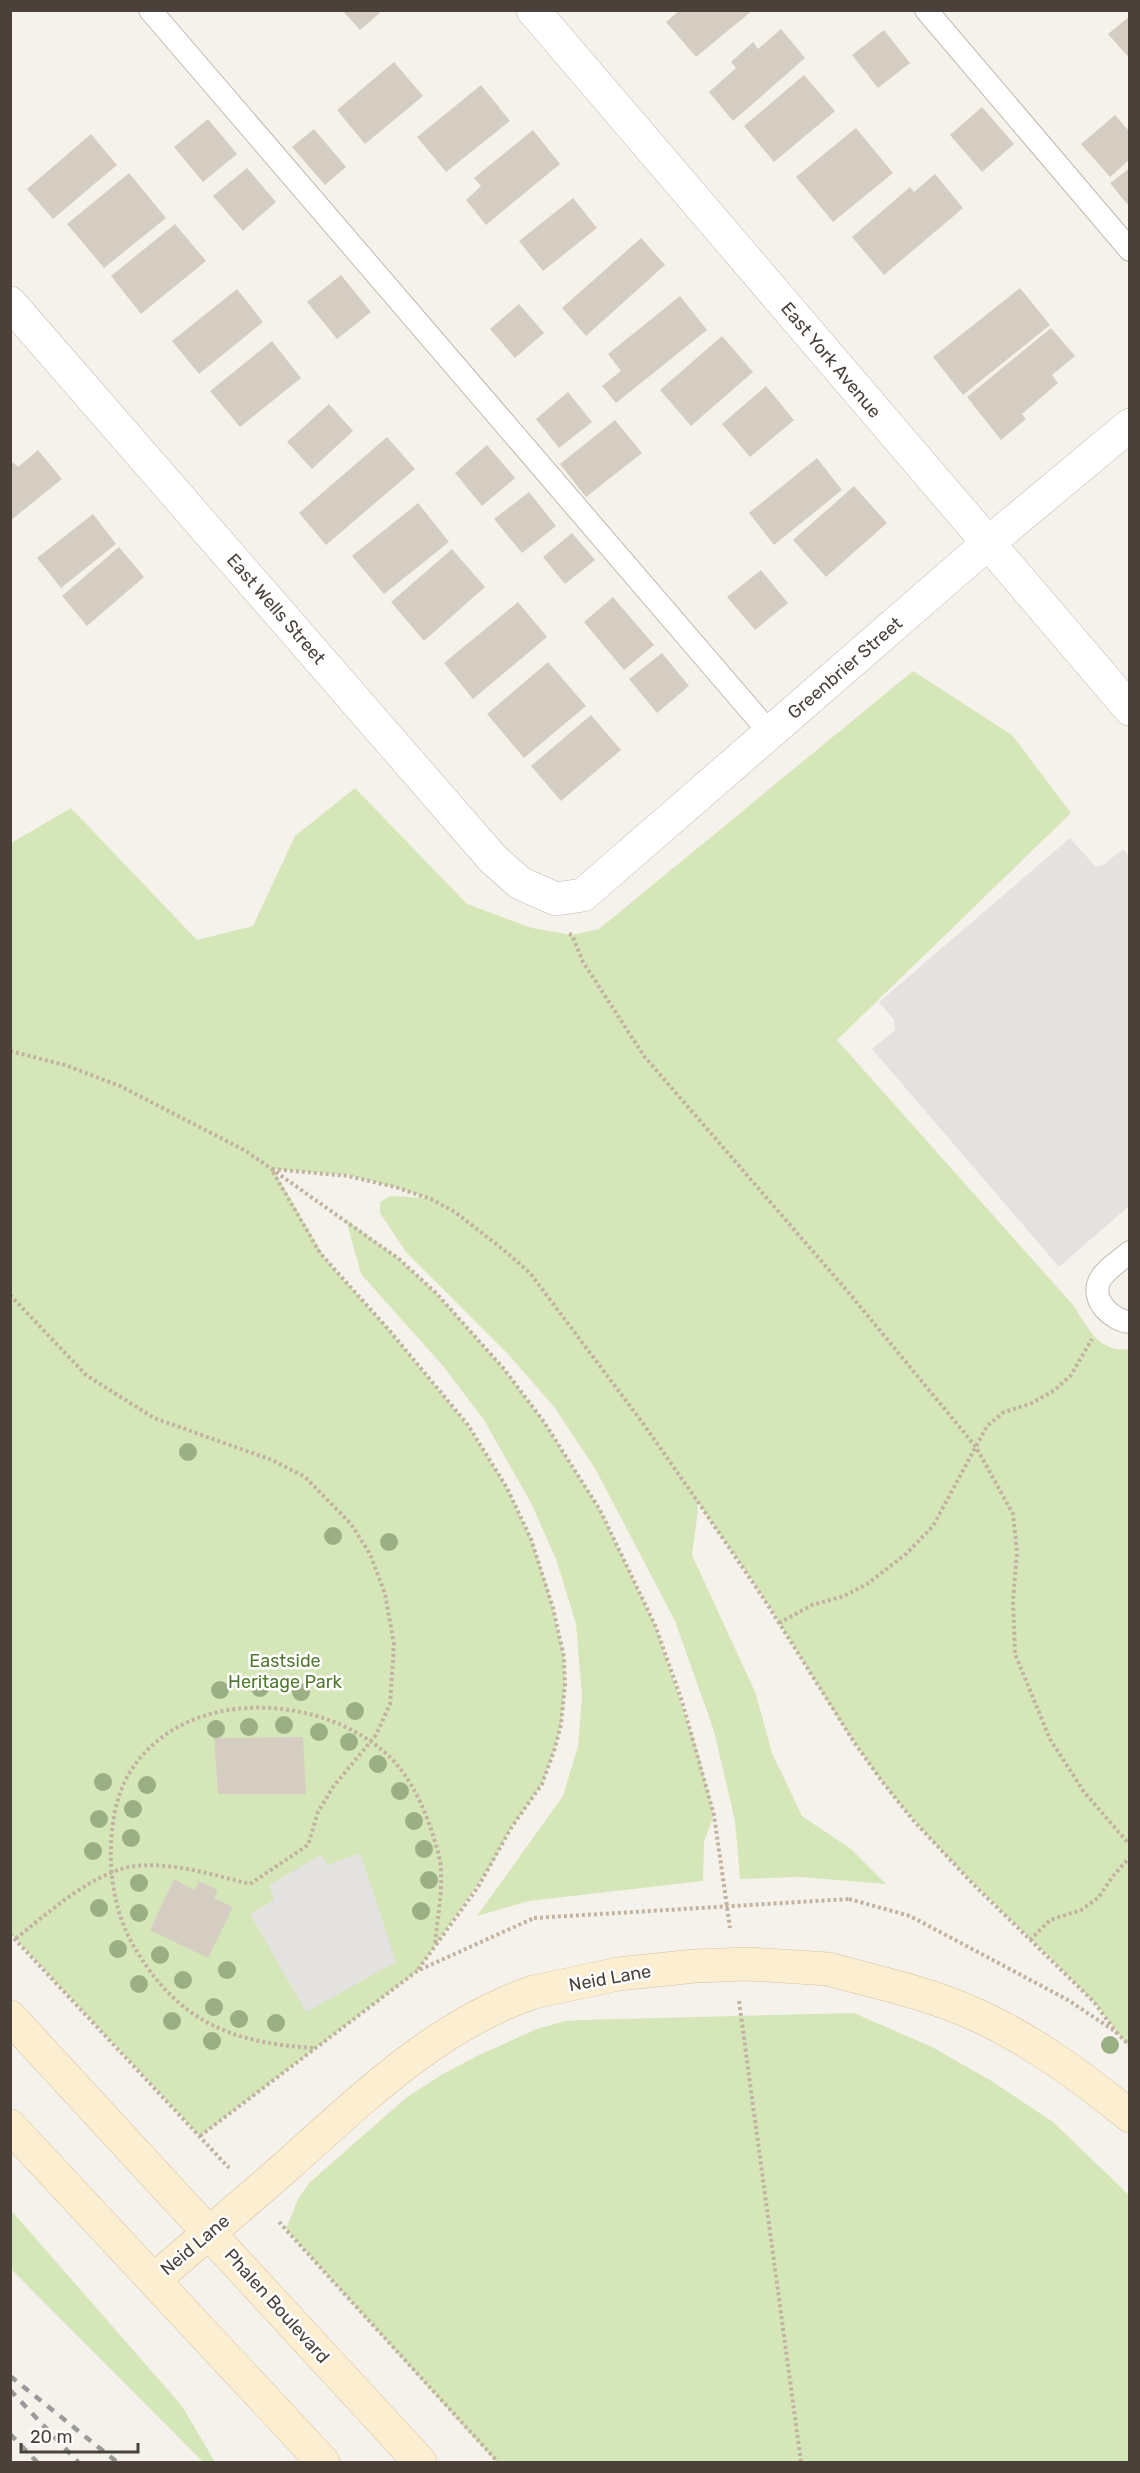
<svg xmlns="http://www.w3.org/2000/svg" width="1140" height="2473" font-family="Rubik,sans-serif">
<rect width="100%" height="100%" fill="#f5f2ec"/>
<path fill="#d5e7b8" d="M913,671L1012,735L1071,813L837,1040L1073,1305C1088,1327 1098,1353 1129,1349V2046C1115,2032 1106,2015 1092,2000C1022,1927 944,1862 882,1781C838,1723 803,1659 764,1598C742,1565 719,1533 697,1501L698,1510L692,1555L756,1694L772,1753L802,1816L851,1849L886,1884L800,1877L740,1879L735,1821L714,1731L675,1621L597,1472L555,1408L508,1354L406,1252L380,1213V1202L390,1196L428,1198L395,1187L348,1175L273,1169L326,1260L389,1330L468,1426L507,1488L531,1539L549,1593L564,1657L565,1685L561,1724L555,1748L542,1784L511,1828L490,1867L417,1971L200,2136L11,1934V843L71,808L197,940L253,926L295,836L355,788L467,904L532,928L572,935L599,929Z
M346,1220L399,1259L436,1293L504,1369L544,1422L600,1510L655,1625L699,1756L714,1815L704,1842L703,1881L529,1901L477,1916L563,1796L578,1746L582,1696L576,1624L556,1559L531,1503L484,1420L443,1366L361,1274Z
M854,2013L932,2047L990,2080L1053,2122L1129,2195V2462H496L286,2229L298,2199L309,2183L407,2097L443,2074L477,2056L537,2029L565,2021L580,2020Z
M10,2209L182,2406L215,2462H203L11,2269Z"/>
<path fill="#e4e2e0" d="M1070,838L1096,867L1103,865L1123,849L1129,856L1130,1205L1059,1267L872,1049L895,1030L894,1020L879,1002Z
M360,1853L396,1962L306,2012L250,1914L274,1900L269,1885L321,1855L327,1865Z"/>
<path fill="#d6cdc2" d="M342,10H383L360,30Z
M680,10H753L696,57L666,22Z
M1130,16V59L1108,34Z
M781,29L805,58L733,121L709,92L736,68L731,62L753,42L758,49Z
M884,30L910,63L878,88L852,55Z
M394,62L423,96L365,144L337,110Z
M804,75L835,111L774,162L744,126Z
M481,85L510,121L446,172L417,137Z
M982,107L1014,144L982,172L950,135Z
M1115,115L1130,132V159L1110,177L1081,144Z
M208,119L237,154L203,182L174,147Z
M856,128L893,173L833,222L796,177Z
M314,129L346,167L325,185L292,147Z
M533,130L560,164L486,225L466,200L481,186L474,178Z
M91,134L117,165L53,219L27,189Z
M247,168L276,202L243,231L213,196Z
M1130,168V202L1127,204L1110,183Z
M129,173L166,218L104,268L67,224Z
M935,174L963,208L884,275L852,237L910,187L914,192Z
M573,198L597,228L543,271L519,241Z
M175,224L206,261L141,314L111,276Z
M641,238L665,265L586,336L562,308Z
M341,275L371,312L337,339L307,302Z
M1020,288L1050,325L963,395L933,357Z
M237,289L263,322L199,374L172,341Z
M680,296L707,330L616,403L602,386L621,371L608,354Z
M519,304L544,333L515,358L490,329Z
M1051,328L1075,356L1052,375L1058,383L1022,414L1026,419L1001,440L967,397Z
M722,336L753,372L691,426L660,390Z
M272,341L301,378L240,427L210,391Z
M766,386L794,420L750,457L722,424Z
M568,392L592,422L559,448L536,419Z
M329,404L353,431L312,469L287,442Z
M615,420L642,453L586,497L560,464Z
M387,437L415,469L326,545L299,513Z
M487,445L515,478L482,506L455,473Z
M38,450L62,479L10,521V460L18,467Z
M817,458L842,490L774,545L749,513Z
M854,486L887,523L826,577L793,540Z
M529,492L556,526L522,553L494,519Z
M418,503L449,542L384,594L352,556Z
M93,514L116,544L61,588L37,558Z
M572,533L595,560L565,584L543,557Z
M119,547L144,577L87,626L62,596Z
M452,549L485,587L424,641L391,602Z
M761,570L788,603L755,630L727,597Z
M613,597L654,645L624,670L584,622Z
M518,602L547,637L473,699L444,663Z
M662,653L689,686L657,713L629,679Z
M548,662L586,706L524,758L487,714Z
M591,715L621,750L561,801L531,766Z
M303,1737L306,1794H218L214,1738Z
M174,1879L195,1890L199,1881L218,1890L214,1898L233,1907L208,1958L150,1930Z"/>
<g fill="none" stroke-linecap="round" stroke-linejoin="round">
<g stroke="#c1b9af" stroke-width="24">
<path id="lane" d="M150,10L770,733
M926,10L1130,250
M1130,1252C1120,1261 1104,1270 1099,1282C1091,1301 1113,1321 1130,1322"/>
</g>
<g stroke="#c1b9af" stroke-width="34">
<path id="street" d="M533,10L1130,709
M10,303L493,859L520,883L556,899L583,895L987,544L1130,425"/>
</g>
<g stroke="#d2c09f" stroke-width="34">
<path id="secondary" d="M828,1969C876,1982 927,1993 972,2013C1029,2038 1082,2077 1130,2116
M10,2017L420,2462
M10,2126L323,2462
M154,2280C199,2241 245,2203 289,2164C363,2098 438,2024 534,1992"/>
</g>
<path stroke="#c2b3a1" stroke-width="4" stroke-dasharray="3 3" stroke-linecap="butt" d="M569,934L572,935L583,962L644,1056L849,1293L976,1447L1013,1514L1017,1552L1013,1600L1015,1654L1050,1739L1084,1792L1130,1845
M10,1051L65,1065L120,1086L246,1151L399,1259L436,1293L504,1369L544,1422L600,1510L655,1625L682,1701L714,1815L730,1928
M272,1169L348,1176L395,1187L431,1199L455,1212L505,1251L530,1273L642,1422L696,1499L762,1596L854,1742L881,1780L913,1820L974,1885L1094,2002L1116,2032
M273,1172L320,1253L389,1330L468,1425L507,1488L531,1539L553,1608L564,1657L565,1685L561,1724L555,1748L542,1784L511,1828L478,1887L417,1971
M10,1295L86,1375L154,1418L272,1460L305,1477L351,1524L370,1554L385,1594L394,1644L390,1704L376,1735L333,1787L318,1812L308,1845L250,1884C213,1875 174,1862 136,1866C95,1870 47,1914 15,1939
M779,1623L812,1605L844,1596L867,1584L906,1554L933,1526L987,1426L1004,1412L1030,1404L1055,1390L1071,1375L1092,1339
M849,1899L910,1916L1068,2000L1116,2032L1130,2046
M10,1934L229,2168
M1030,1940L1050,1920L1081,1910L1098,1898L1113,1876L1130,1857
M739,2001L801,2462
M313,2048C233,2043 179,2022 136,1950C118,1921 110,1884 111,1851C111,1825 116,1794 130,1772C184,1685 323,1692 391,1758C410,1778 422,1803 431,1829C435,1842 441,1858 441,1873C442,1896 437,1921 435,1945
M200,2136L417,1971L534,1918
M279,2222L498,2462"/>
<use href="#lane" stroke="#fff" stroke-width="22"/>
<use href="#street" stroke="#fff" stroke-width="33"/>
<use href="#secondary" stroke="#fceed0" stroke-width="33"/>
<path stroke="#9a9a9a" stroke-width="4.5" stroke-dasharray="8 8" stroke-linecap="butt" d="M10,2376L117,2462
M10,2390L78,2462
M10,2434L37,2462"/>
<g stroke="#d2c09f" stroke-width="34" stroke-linecap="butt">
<path id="secondary-bridge" d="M534,1992L618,1974L695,1966L749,1964L828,1969"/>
</g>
<path stroke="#c2b3a1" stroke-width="4" stroke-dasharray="3 3" stroke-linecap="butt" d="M534,1918L849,1899"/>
<use href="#secondary-bridge" stroke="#fceed0" stroke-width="33"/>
</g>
<g fill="#9baf84">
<circle cx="188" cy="1452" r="9"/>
<circle cx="333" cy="1536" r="9"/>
<circle cx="389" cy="1542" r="9"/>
<circle cx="260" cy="1688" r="9"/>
<circle cx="220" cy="1690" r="9"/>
<circle cx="301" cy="1692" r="9"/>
<circle cx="355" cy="1711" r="9"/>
<circle cx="284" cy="1725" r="9"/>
<circle cx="249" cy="1727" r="9"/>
<circle cx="216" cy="1729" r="9"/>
<circle cx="319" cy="1732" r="9"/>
<circle cx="349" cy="1742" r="9"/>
<circle cx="378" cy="1764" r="9"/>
<circle cx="103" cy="1782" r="9"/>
<circle cx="147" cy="1785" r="9"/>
<circle cx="400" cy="1791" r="9"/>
<circle cx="133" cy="1809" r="9"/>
<circle cx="99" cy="1819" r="9"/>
<circle cx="414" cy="1821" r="9"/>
<circle cx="131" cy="1838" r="9"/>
<circle cx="424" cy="1849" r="9"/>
<circle cx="93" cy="1851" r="9"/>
<circle cx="429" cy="1880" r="9"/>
<circle cx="139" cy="1883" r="9"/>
<circle cx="99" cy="1908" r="9"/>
<circle cx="421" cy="1911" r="9"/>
<circle cx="139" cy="1913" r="9"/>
<circle cx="118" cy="1949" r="9"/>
<circle cx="160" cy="1955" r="9"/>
<circle cx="227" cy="1970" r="9"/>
<circle cx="183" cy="1980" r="9"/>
<circle cx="139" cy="1984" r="9"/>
<circle cx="214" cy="2007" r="9"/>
<circle cx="239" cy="2019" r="9"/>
<circle cx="172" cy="2021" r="9"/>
<circle cx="276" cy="2023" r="9"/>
<circle cx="212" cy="2041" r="9"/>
<circle cx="1110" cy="2045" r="9"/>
</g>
<g text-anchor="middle" stroke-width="5" stroke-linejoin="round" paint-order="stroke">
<g font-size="18" fill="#4a423a" stroke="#fff">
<text transform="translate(831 360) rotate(50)" y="6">East York Avenue</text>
<text transform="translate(276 609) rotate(49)" y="6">East Wells Street</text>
<text transform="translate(845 668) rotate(-41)" y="6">Greenbrier Street</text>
<text transform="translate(610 1978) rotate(-10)" y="6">Neid Lane</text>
<text transform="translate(195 2245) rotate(-40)" y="6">Neid Lane</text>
<text transform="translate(277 2306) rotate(48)" y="6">Phalen Boulevard</text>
</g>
<g font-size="18" fill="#51792f" stroke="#fff">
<text x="285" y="1667">Eastside<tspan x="285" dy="21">Heritage Park</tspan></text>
</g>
</g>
<rect width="1140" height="2473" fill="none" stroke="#4a423a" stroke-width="24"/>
<path d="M21 2443v9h117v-9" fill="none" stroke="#4a423a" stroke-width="3"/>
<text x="30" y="2443" font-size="18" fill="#4a423a" stroke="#ffffff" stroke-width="4.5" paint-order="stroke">20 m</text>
</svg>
